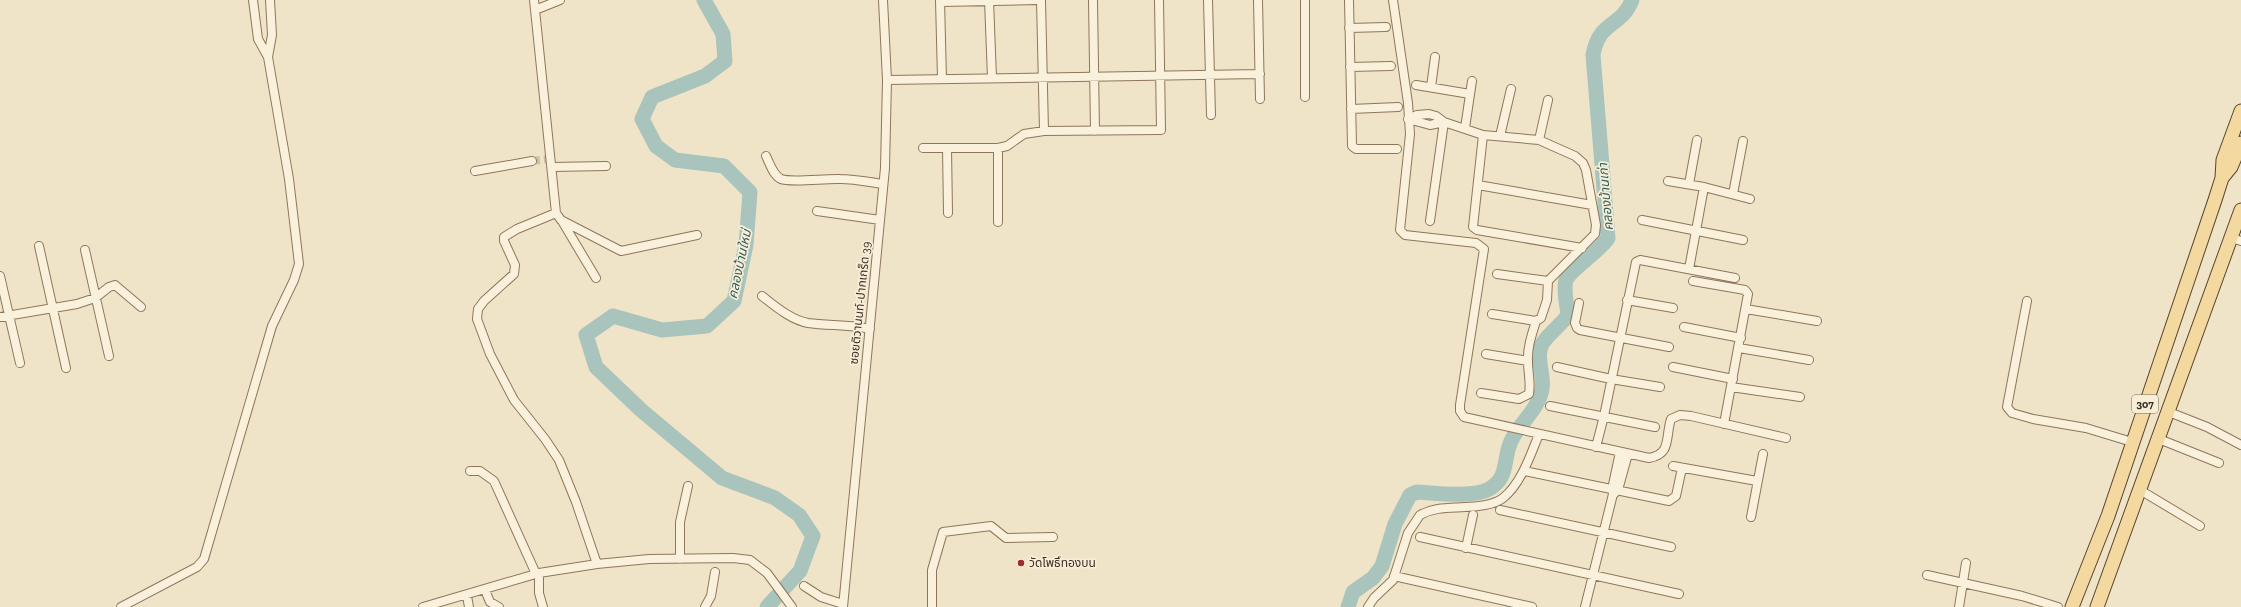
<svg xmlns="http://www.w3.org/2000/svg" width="2241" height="607" font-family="'Zilla Slab','Noto Sans Thai',serif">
<rect width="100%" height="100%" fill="#f0e4c8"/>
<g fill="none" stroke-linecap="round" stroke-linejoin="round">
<path stroke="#a9c4bc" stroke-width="15" d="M704,0L723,34L725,61L705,76L652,97L642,119L656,146L675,160L724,166L750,192L746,245L734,301L707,326L662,330L613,316L586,335L596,367L641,410L722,478L775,498L799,515L813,536L800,571L767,607
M1348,607L1353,592L1373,578L1382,566L1395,524L1410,495L1417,492C1435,493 1474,498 1489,489C1506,479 1504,466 1508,450C1513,427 1538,413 1542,389C1545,375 1535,358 1542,344C1548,334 1561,325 1568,315C1567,304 1563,290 1566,280C1570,270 1600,251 1608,238L1593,55C1599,20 1621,28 1632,0"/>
<path stroke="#ccc0a6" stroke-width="8" stroke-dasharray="8 4" stroke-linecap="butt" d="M532,161L547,159"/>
<g stroke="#8d765c" stroke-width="10">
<path id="street" d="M534,0L556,213L517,229L504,237V241L515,265L514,274L484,301L478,309L477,319L490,354L514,400L545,439L559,460L576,502L597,564
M940,0L942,79
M989,0L992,78
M1041,0L1044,131
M1093,0L1095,131
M1208,0L1211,115
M1258,0L1260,99
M1349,0L1352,146L1356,149H1397
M1393,0L1408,103L1410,134L1400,230L1405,235L1476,243L1484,249L1460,405V411L1464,417L1649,458C1672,454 1665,437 1671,419L1680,415L1691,416L1786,438
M940,2L1037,0
M535,10L560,0
M1349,28L1386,27
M268,57L272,35L270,0
M1350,67L1391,66
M887,80L1260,74
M1416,85L1470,94
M1431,87L1435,57
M1305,97V0
M1351,109L1398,107
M1408,119L1417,115L1429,114L1436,116L1444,122L1483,135L1539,140L1575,156L1583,163L1586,170L1596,225L1595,234L1548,281L1547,300L1541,318L1536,321C1532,334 1527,348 1528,362C1528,373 1531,382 1529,394L1519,399L1481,393
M1408,119L1430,125L1444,122
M1465,128L1472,81
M1483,135L1473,227L1477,230L1582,248
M1500,136L1511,89
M1539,140L1548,100
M923,148H998L1007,146L1024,134L1044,131L1161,130L1159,0
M947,148L948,213
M998,148V222
M766,156C770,164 773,175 781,179C791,183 827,178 840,179C854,179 869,182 883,184
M552,167L606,166
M475,171L532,161
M1668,181L1704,187L1750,199
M1689,184L1697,140
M1478,185L1592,205
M1733,194L1743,141
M817,211L880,220
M556,213L561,220L621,251L697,235
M1642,220L1743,240
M562,221L596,278
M1430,221L1444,122
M2231,238L2241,241
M39,246L66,368
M85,250L109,356
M1689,269L1704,187
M1497,274L1548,281
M0,276L20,363
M1693,281L1745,290L1748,294L1724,424
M762,296C775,306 791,320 808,323C828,326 849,324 870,329
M1627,300L1673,308
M2027,301L2007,407L2012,413L2033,419L2086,428L2132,442
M1579,303L1575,323L1577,328L1580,330L1669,347
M1746,309L1817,321
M1492,314L1536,321
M0,317L77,304L95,298L109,287L115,285L141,307
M1684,327L1741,338
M1739,348L1809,360
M1486,354L1528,361
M1557,367L1611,379L1660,387
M1673,367L1733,379
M1731,387L1800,397
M1550,406L1655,427
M2169,412L2207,427L2241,445
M2159,439L2219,463
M1596,447L1604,416L1636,262L1640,260L1735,278
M1673,466L1757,481
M470,471H480L494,481L536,574
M1524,471L1669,501L1676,496L1682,468
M2140,490L2200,526
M1614,494L1618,490L1628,454
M1500,510L1671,547
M1751,517L1763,454
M1420,537L1679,594
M1466,548L1473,515
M680,559V522L688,486
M539,573V593L543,607
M1927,575L2022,596L2058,607
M1394,576L1532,607
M804,586L821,597L843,604
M485,590L490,602L499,607
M467,596L469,607
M121,607L197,567L204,559L272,326L294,280L299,264L289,179L268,57L258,39L253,0
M423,607L539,573L597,564L649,559L733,558L750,560L767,573L792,607
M705,607L711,596L715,572
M843,607L885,168L887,80L883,0
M932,607V570L943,532L991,526L1006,538L1053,537
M1368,607L1374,598L1393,580L1408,533L1420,515C1434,507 1449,508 1465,507C1476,507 1494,505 1503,498C1521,484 1531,454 1539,434
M1585,607L1613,494L1612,489L1620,452
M1959,607L1966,563"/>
</g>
<g stroke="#5b4430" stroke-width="15">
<path id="primary" d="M2222,178L2231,167L2241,143
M2072,607L2108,516L2215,200L2222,178L2223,160L2241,111
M2097,607L2241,210"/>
</g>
<use href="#street" stroke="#faf1dc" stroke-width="8"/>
<use href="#primary" stroke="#f3d9a0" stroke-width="13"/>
</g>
<circle fill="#9e2a2b" stroke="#f7eed8" stroke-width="1.5" cx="1021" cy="563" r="4"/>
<g text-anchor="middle" stroke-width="3.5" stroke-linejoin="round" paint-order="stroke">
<rect fill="#f7eed8" stroke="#756857" stroke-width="1" x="2132" y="395" width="26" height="18" rx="3"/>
<g font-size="11" font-weight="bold" fill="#3d2e20">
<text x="2145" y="408">307</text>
</g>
<g font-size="12" fill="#3d2e20" stroke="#f7eed8">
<text transform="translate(860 303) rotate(-84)" y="4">ซอยติวานนท์-ปากเกร็ด 39</text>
</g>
<g font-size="12" fill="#3d2e20" stroke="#f7eed8" text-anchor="start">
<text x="1029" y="567">วัดโพธิ์ทองบน</text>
</g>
<g font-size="13" font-style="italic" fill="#2f5d5a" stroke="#f7eed8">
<text transform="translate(1605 197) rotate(-95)" y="5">คลองบ้านเก่า</text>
<text transform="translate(739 264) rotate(-78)" y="5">คลองบ้านใหม่</text>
</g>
</g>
</svg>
